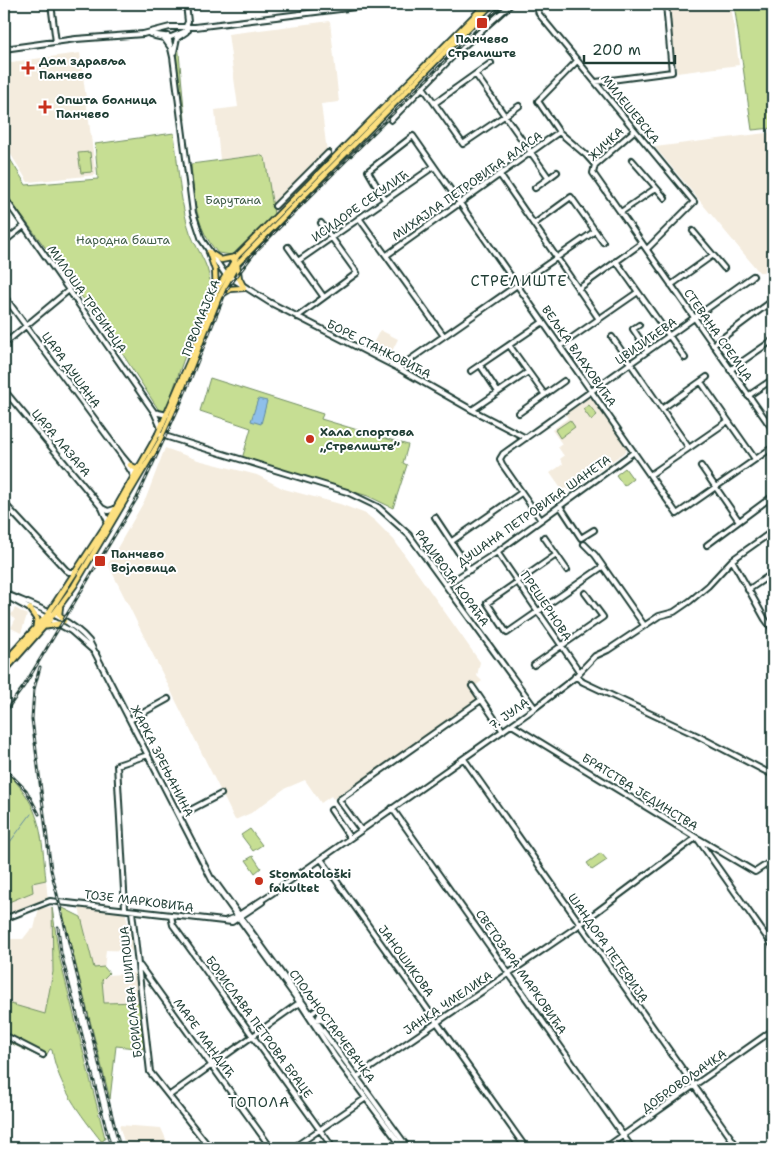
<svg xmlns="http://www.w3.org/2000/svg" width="777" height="1152" font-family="'Shantell Sans',sans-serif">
<rect width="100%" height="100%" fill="#fff"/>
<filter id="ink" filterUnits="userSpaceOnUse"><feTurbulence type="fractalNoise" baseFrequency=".02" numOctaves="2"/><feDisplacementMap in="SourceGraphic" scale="10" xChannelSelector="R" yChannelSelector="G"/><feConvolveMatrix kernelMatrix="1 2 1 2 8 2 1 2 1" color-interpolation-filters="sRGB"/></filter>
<g filter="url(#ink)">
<path fill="#f4ecde" d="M680,4H731L739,65L677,73L668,5Z
M330,21L339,102L321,104L328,160L274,214L265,158L260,155L220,160L215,110L238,107L228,34Z
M80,53L96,175L28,182L8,150L4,153V63Z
M773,132V264L763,272H759L655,147Z
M380,330L398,339L388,359L370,349Z
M587,397L592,398L627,446L626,451L569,492L566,488L562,490L550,473L563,464L560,459L564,456L558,447L562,444L552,430L568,418L565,413Z
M165,448L198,460L257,475L284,489L340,504L366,514L375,521L394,540L480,662L477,676L482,681L471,689L478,701L333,799L331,796L321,803L305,780L284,789L251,813L235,820L108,564L146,498Z
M15,608L27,615L21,633L11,628L15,620L11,615Z
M46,880L48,901L4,917V904L32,892V883Z
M52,907L53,972L45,1015L4,1002V939H23L30,930L34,929L39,908Z
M79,908L125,911L134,951L106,950L104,969L94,968Z
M138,973L140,1002L104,1003L102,980L107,975Z
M119,1125L161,1128L170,1148H126Z"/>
<path fill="#c6de93" stroke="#728e64" d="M734,4H773V128L752,130Z
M177,42H178L185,120H183C179,93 175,69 177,42Z
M174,133C178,164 179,196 188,226C193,246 210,263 210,284L166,410L160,412L111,336L4,192V157L7,154L26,185L98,179L95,144Z
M90,152L92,172L81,173L78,153Z
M260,155L265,158L274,214L232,255L218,253C195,228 194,196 191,164Z
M210,378L323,414L321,419L408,445L403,463L407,465L393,508L368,496L242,459L251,428L200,411Z
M589,405L597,415L591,420L583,409Z
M570,420L575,427L560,438L555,430Z
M625,468L633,479L624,486L616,475Z
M4,771C11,775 15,781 20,787C43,816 42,845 46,880L32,883L33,892L4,904Z
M250,829L262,845L253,851L241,835Z
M601,853L607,860L592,870L587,863Z
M253,856L261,868L255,873L246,860Z
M52,907L59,956L105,1138L102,1142C80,1114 58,1086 52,1050L50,1049L44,1059L4,1040V1002L45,1014L53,972Z
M61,907L81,917L94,968L104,967L109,973L102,980L104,1003L140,1002L146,1049L116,1046L110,1099Z"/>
<path fill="#8ebfea" stroke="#628ba1" d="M258,399L267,401L261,424L251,421Z"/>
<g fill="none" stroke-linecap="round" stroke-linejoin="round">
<path stroke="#628ba1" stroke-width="1" d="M4,850L31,814"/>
<g stroke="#1f3d34" stroke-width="8">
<path id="minor" d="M51,4L56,42
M536,4L539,14L694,202L647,249
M185,28L188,22L186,4
M143,34L170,27H195L380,4
M150,34L171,37L188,30
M155,36L164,38L171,48
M168,36L173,57L193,213L202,240L225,274L269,302L398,368L472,410L526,438
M4,49L76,39L143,34
M174,52L177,38L186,32
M577,61L538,101L559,132L586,155L595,165
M476,75L549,178L535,188
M596,82L672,72L666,4
M423,87L463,144L519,106
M435,103L491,63
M391,120L456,53L511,4
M634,131L595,165L593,173L773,430
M632,160L665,198
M500,175L599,319
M549,178L557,172
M4,197L154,412L161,428
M385,200L368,171L413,136L677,514L773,447
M275,206L328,153
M621,212L656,188
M359,218L444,336
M534,224L571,197L603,242
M693,231L724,268
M4,242L24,226
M288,247L323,296
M387,255L559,132
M298,261L433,167
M616,261L685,358
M671,285L713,255
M578,289L642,243
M4,296L122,456L137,474
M297,317L357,273L321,223
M639,325L633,329L648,351
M612,337L689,448
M4,344L69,290
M509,345L545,395
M713,345L772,301
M560,346L638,292
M480,365L498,392
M398,368L595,231
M730,370L773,340
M471,371L543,322
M701,382L755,459
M4,390L102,508L108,522
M748,396L773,379
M663,408L707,377
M472,410L528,372
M154,412L167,415
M519,413L564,381
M158,434L347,492L378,507L409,535L535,708
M123,458L135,478
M701,466L739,521
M650,475L728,421
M4,503L66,570L69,572H76
M560,506L581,538L594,530
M102,508L108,511L115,509
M435,517L470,570
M541,520L502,464L500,459L503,454L753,276
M544,537L567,570
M452,541L521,493
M584,544L595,555L644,625
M707,545L773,496
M497,552L579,671
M556,555L487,603L507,633L602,567
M732,560L765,619L773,630
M446,585L497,552L634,452
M748,590L773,573
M4,593C33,606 68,616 89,641L213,882L302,1006L336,1058L403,1148
M4,595L71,631L96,653
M534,665L603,617L585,593
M575,676L583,682L696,735L773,775
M472,686L503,731
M130,720L168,699
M512,725L697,838L773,946
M464,759L738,1148
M392,808L632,1148
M331,810L350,838
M179,816L221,794
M361,830L339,800L481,700
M699,839L755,872L773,860
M321,859L526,1148
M213,879L408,1148
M125,908L117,765L148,755
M132,911L150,1072L210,1148
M171,916L173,925L333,1148
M4,919L50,901L232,922L262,902
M227,920L234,918L271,894L535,708L573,679L595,656L608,650L659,616L674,612L690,601L708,586L732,560L773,531
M140,966L271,1148
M311,1014L319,1008
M318,1019L321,1012
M315,1020L320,1019L331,1026
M4,1035L43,1055
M357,1077L575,928L693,840L695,837
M170,1095L299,1003
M293,1148L366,1098
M605,1148L773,1030"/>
</g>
<g stroke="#1f3d34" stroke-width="8">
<path id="major" d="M209,252L215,270L216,291
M209,252L221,260L236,257
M222,294L230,289L244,288L239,278L237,264
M130,465L135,468L141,466
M60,607L59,614L64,621
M46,617L108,522L158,434L190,360L216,292L237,256L486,4
M50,619L74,586L163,436L219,297L237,264L492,4"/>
</g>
<g stroke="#1f3d34" stroke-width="9">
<path id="highway" d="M30,609L37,619L36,627
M46,626L59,624
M4,663L46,617
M4,671L50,619"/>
</g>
<use href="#minor" stroke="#fff" stroke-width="4"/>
<use href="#major" stroke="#fde080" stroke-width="4.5"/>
<use href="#highway" stroke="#fde080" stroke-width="5"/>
<g stroke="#1f3d34" stroke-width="3">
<path id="rail" d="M40,667L34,689L32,719L51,870L120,1148
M4,713L24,686L137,498L182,400L227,289L255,252L502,4
M4,768L26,790L39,814
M58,927L61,953L111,1148"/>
</g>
<use href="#rail" stroke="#fff" stroke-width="1" stroke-dasharray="4" stroke-linecap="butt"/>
</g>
</g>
<g fill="#c8321e" stroke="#fff" stroke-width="2">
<rect x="476" y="17" width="12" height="12" rx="2.5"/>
<path d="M25.5 60.5h5v5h5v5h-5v5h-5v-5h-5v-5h5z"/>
<path d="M42.5 99.5h5v5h5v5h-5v5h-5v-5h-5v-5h5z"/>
<circle cx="310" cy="439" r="5"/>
<rect x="94" y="555" width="12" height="12" rx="2.5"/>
<circle cx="259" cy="881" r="5"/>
</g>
<g text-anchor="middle" stroke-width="4" stroke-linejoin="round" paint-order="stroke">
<g font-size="12" font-weight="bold" fill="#1f3d34" stroke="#fff" text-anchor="start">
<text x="482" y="43" text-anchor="middle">Панчево<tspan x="482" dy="14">Стрелиште</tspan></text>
<text x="39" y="65">Дом здравља<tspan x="39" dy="14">Панчево</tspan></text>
<text x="56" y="104">Општа болница<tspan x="56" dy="14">Панчево</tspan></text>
<text x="320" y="436">Хала спортова<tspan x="320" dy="14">„Стрелиште”</tspan></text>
<text x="111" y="558">Панчево<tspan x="111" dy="14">Војловица</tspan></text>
<text x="269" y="878">Stomatološki<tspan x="269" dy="14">fakultet</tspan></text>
</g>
<g font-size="12" fill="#1f3d34" stroke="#fff">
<text transform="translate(630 109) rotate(51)" y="4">МИЛЕШЕВСКА</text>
<text transform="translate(606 144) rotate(-43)" y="4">ЖИЧКА</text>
<text transform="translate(467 186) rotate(-35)" y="4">МИХАЈЛА ПЕТРОВИЋА АЛАСА</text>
<text transform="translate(360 206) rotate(-35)" y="4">ИСИДОРЕ СЕКУЛИЋ</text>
<text transform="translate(87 299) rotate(55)" y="4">МИЛОША ТРЕБИЊЦА</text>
<text transform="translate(201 318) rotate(-68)" y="4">ПРВОМАЈСКА</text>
<text transform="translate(718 335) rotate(55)" y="4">СТЕВАНА СРЕМЦА</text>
<text transform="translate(646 341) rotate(-35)" y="4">ЦВИЈИЋЕВА</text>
<text transform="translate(379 349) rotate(27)" y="4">БОРЕ СТАНКОВИЋА</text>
<text transform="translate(579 356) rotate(55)" y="4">ВЕЉКА ВЛАХОВИЋА</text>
<text transform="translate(71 370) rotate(54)" y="4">ЦАРА ДУШАНА</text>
<text transform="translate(61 443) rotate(50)" y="4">ЦАРА ЛАЗАРА</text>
<text transform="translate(534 511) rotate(-35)" y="4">ДУШАНА ПЕТРОВИЋА ШАНЕТА</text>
<text transform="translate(452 578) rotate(54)" y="4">РАДИВОЈА КОРАЋА</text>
<text transform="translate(546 606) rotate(56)" y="4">ПРЕШЕРНОВА</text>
<text transform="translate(509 714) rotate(-35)" y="4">7. ЈУЛА</text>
<text transform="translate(162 761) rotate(63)" y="4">ЖАРКА ЗРЕЊАНИНА</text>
<text transform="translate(640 792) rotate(32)" y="4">БРАТСТВА ЈЕДИНСТВА</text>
<text transform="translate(139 901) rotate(7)" y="4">ТОЗЕ МАРКОВИЋА</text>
<text transform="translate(608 948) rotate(55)" y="4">ШАНДОРА ПЕТЕФИЈА</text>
<text transform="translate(406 961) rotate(54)" y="4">ЈАНОШИКОВА</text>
<text transform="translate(521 972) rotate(55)" y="4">СВЕТОЗАРА МАРКОВИЋА</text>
<text transform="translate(131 992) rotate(-96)" y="4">БОРИСЛАВА ШИПОША</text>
<text transform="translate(448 1003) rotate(-34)" y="4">ЈАНКА ЧМЕЛИКА</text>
<text transform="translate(332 1026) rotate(54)" y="4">СПОЉНОСТАРЧЕВАЧКА</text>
<text transform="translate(259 1027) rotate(54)" y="4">БОРИСЛАВА ПЕТРОВА БРАЦЕ</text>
<text transform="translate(204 1038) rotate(54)" y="4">МАРЕ МАНДИЋ</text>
<text transform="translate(684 1081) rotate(-35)" y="4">ДОБРОВОЉАЧКА</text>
</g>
<g font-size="12" fill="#405d47" stroke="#fff">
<text x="233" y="204">Барутана</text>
<text x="123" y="244">Народна башта</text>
</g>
<g font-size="14" letter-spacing="1" fill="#1f3d34" stroke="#fff">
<text x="259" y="1107">ТОПОЛА</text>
</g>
<g font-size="15" letter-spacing="1" fill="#1f3d34" stroke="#fff">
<text x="519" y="286">СТРЕЛИШТЕ</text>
</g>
</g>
<rect width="777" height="1152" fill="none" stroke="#fff" stroke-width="20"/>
<rect x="10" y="10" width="757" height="1132" fill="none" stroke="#1f3d34" stroke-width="2" filter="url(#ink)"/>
<path d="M584 55v8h91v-8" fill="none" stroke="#1f3d34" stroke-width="2.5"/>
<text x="592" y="55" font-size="15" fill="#1f3d34" stroke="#ffffff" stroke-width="4" paint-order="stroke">200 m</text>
</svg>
